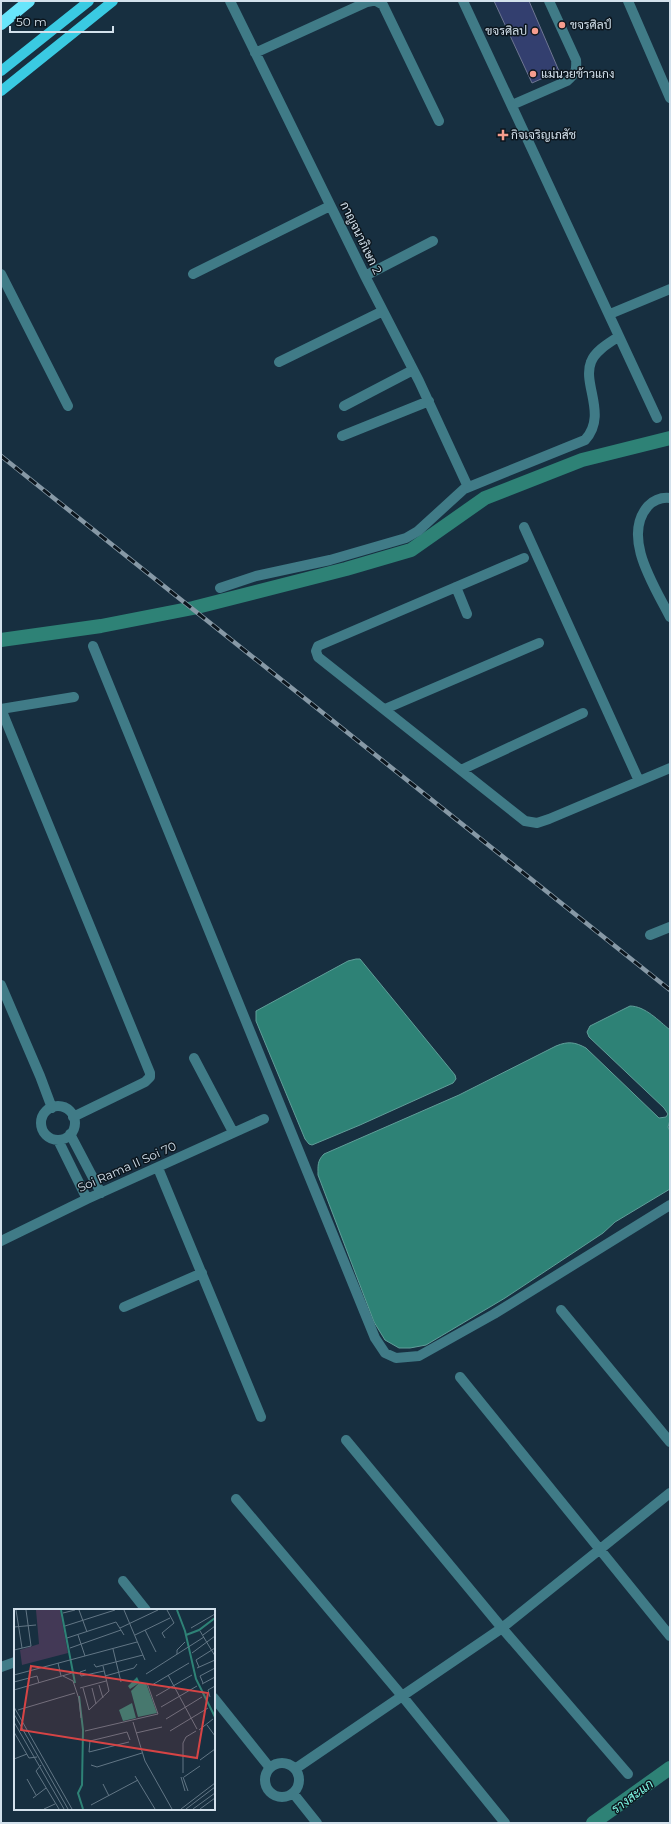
<svg xmlns="http://www.w3.org/2000/svg" width="671" height="1824" font-family="Montserrat,Sarabun,sans-serif">
<rect width="100%" height="100%" fill="#172f40"/>
<path fill="#2e8276" stroke="#609e99" d="M356,959H360L455,1075L456,1079L453,1083L360,1125L312,1145L309,1144L305,1139L256,1021V1011L348,961Z
M630,1006C645,1006 659,1021 670,1030V1120L668,1127L670,1131V1189L615,1222L603,1233L505,1298L426,1345L410,1348H399L385,1340L374,1322L318,1175C318,1166 317,1161 324,1154L459,1095L556,1046C568,1041 575,1042 586,1048L659,1118L666,1117L668,1114L664,1108L589,1037L587,1032L590,1026Z"/>
<g fill="none" stroke-linecap="round" stroke-linejoin="round">
<path stroke="#2e8276" stroke-width="14" d="M1,640L101,626L193,608L346,569L411,550L485,498L582,460L670,438
M593,1823L670,1768"/>
</g>
<path fill="#333f6f" stroke="#6e7692" d="M494,1H529L559,71L532,83Z"/>
<g fill="none" stroke-linecap="round" stroke-linejoin="round">
<path stroke="#407b87" stroke-width="10" d="M230,1L365,276L419,381L468,487
M376,1L383,5L439,121
M463,1L657,418
M628,1L670,98
M255,53L367,2L372,1
M512,105L567,81C575,74 577,71 576,60L549,1
M1,274L68,406
M193,274L330,206
M365,276L433,241
M610,314L670,289
M279,362L383,311
M344,406L413,370
M342,436L429,401
M670,498C661,497 654,500 648,506C621,537 655,587 670,617
M524,527L639,781
M524,558L318,646L316,651L318,657L525,821L537,823L549,819L670,768
M456,587L467,614
M220,588L256,576L330,560L406,538L418,531L464,489L585,440C608,415 582,384 591,362C595,351 609,343 618,337
M93,646L375,1338L385,1353L396,1358L419,1356L494,1314L670,1205
M1,709L150,1073V1077L145,1082L73,1117
M1,709L74,697
M385,709L539,643
M461,770L583,713
M650,935L670,927
M1,985L40,1076L52,1108
M194,1058L233,1132
M41 1123a17 17 0 1 1 34 0a17 17 0 1 1-34 0Z
M70,1134L101,1193
M58,1140L87,1199
M158,1168L261,1417
M1,1241L87,1199L264,1119
M124,1307L202,1273
M561,1310L670,1442
M460,1377L670,1636
M346,1440L502,1628L628,1774
M236,1499L403,1697L505,1823
M123,1581L146,1610
M1,1667L15,1662
M214,1698L270,1768
M265 1780a17 17 0 1 1 34 0a17 17 0 1 1-34 0Z
M295,1769L502,1628L670,1493
M293,1793L317,1823"/>
<path stroke="#3acae2" stroke-width="10" d="M1,71L89,1
M1,91L113,1"/>
<path stroke="#68e5fb" stroke-width="12" d="M1,24L29,1"/>
<g stroke="#8799a6" stroke-width="4.5">
<path id="rail" d="M1,456L670,990"/>
</g>
<use href="#rail" stroke="#0c161e" stroke-width="3" stroke-dasharray="9" stroke-linecap="butt"/>
</g>
<g fill="#f59d8e" stroke="#0c161e" stroke-width="1.5">
<circle cx="562" cy="25" r="4"/>
<circle cx="535" cy="31" r="4"/>
<circle cx="533" cy="74" r="4"/>
<path d="M501 129h4v4h4v4h-4v4h-4v-4h-4v-4h4z"/>
</g>
<g text-anchor="middle" stroke-width="3" stroke-linejoin="round" paint-order="stroke">
<g font-size="12" fill="#d3e1ec" stroke="#0c161e" text-anchor="start">
<text x="570" y="29">ขจรศิลป์</text>
<text x="527" y="35" text-anchor="end">ขจรศิลป</text>
<text x="541" y="78">แม่นวยข้าวแกง</text>
<text x="511" y="139">กิจเจริญเภสัช</text>
</g>
<g font-size="12" fill="#d3e1ec" stroke="#0c161e">
<text transform="translate(361 238) rotate(64)" y="4">กาญจนาภิเษก 2</text>
<text transform="translate(127 1167) rotate(-24)" y="4">Soi Rama II Soi 70</text>
</g>
<g font-size="13" font-style="italic" fill="#7cf4e0" stroke="#0c161e">
<text transform="translate(632 1796) rotate(-36)" y="5">รางสะแก</text>
</g>
</g>
<g transform="translate(14 1609)">
<rect width="201" height="201" fill="#172f40"/>
<path d="M22,1H46L54,44L8,56L6,41L25,35Z" fill="#433956"/>
<path d="M123,68L126,74H132L143,104L124,108L117,82L125,74L116,80L114,77ZM118,94L122,109L109,112L105,101Z" fill="#2e8276"/>
<path fill="none" stroke="#2e8276" stroke-width="2" d="M47,1L61,74M163,1L171,22L182,70L201,108M172,26L185,21L201,9M65,87L69,121L68,176L64,184L69,200"/>
<path fill="none" stroke="#627685" stroke-width="1" d="M2,1L8,39M65,1L73,23M110,1L131,51M49,4L61,1M51,17L101,1M0,18L22,16M106,19L144,1M177,19L201,5M131,21L142,43M186,22L201,47M64,26L71,47M121,26L156,9M189,26L201,17M53,29L102,13L110,26M151,29L148,24L160,14L153,1M56,39L107,21M99,40L107,73M0,41L17,37L12,1M178,44L201,27M163,45V41L171,33M44,54L47,67M80,55L82,58L129,46M185,58L182,51L201,39M183,59L201,51M72,61L66,63L67,67L90,62M132,65L190,28M0,66L123,33M154,66L183,120M49,67L59,72L65,90L67,109M91,67L120,59L123,55M0,73L23,67L25,74M189,74L186,67L201,59M188,75L201,68M85,76L89,89M138,76L175,54M66,79L92,72M69,79L75,101L95,82L89,57M78,79L82,95M0,81L58,64M142,87L178,66M196,88L194,81L201,77M0,98L58,200M147,98L183,77M4,101L61,84M0,105L54,200M152,110L188,88M0,113L50,200M119,113L131,152L158,200M193,116L201,127M185,121L199,110M71,122L144,105L133,74M156,122L194,99M0,123L15,149L23,148M122,124L148,118M115,133L75,143L76,132L113,123L116,131M0,150L13,145M186,151L201,140M27,156L22,162L45,200M77,156L83,158L128,144M169,164V134L172,128L182,122M121,167L141,200M167,168L171,182M169,168L174,182M170,168L186,157M13,170L22,186M89,175L95,187M19,189L32,179M77,196L124,171M30,200L41,195M167,200L201,174M172,200L201,178M179,200L201,184M186,200L201,189"/>
<path fill="#d64445" fill-opacity="0.15" stroke="#d64445" stroke-width="2" d="M17,57L194,84L183,149L7,121Z"/>
<rect width="201" height="201" fill="none" stroke="#d3e1ec" stroke-width="2"/>
</g>
<rect width="671" height="1824" fill="none" stroke="#d3e1ec" stroke-width="4"/>
<path d="M10 26v6h103v-6" fill="none" stroke="#d3e1ec" stroke-width="2"/>
<text x="16" y="26" font-size="12" fill="#d3e1ec" stroke="#0c161e" stroke-width="3" paint-order="stroke">50 m</text>
</svg>
